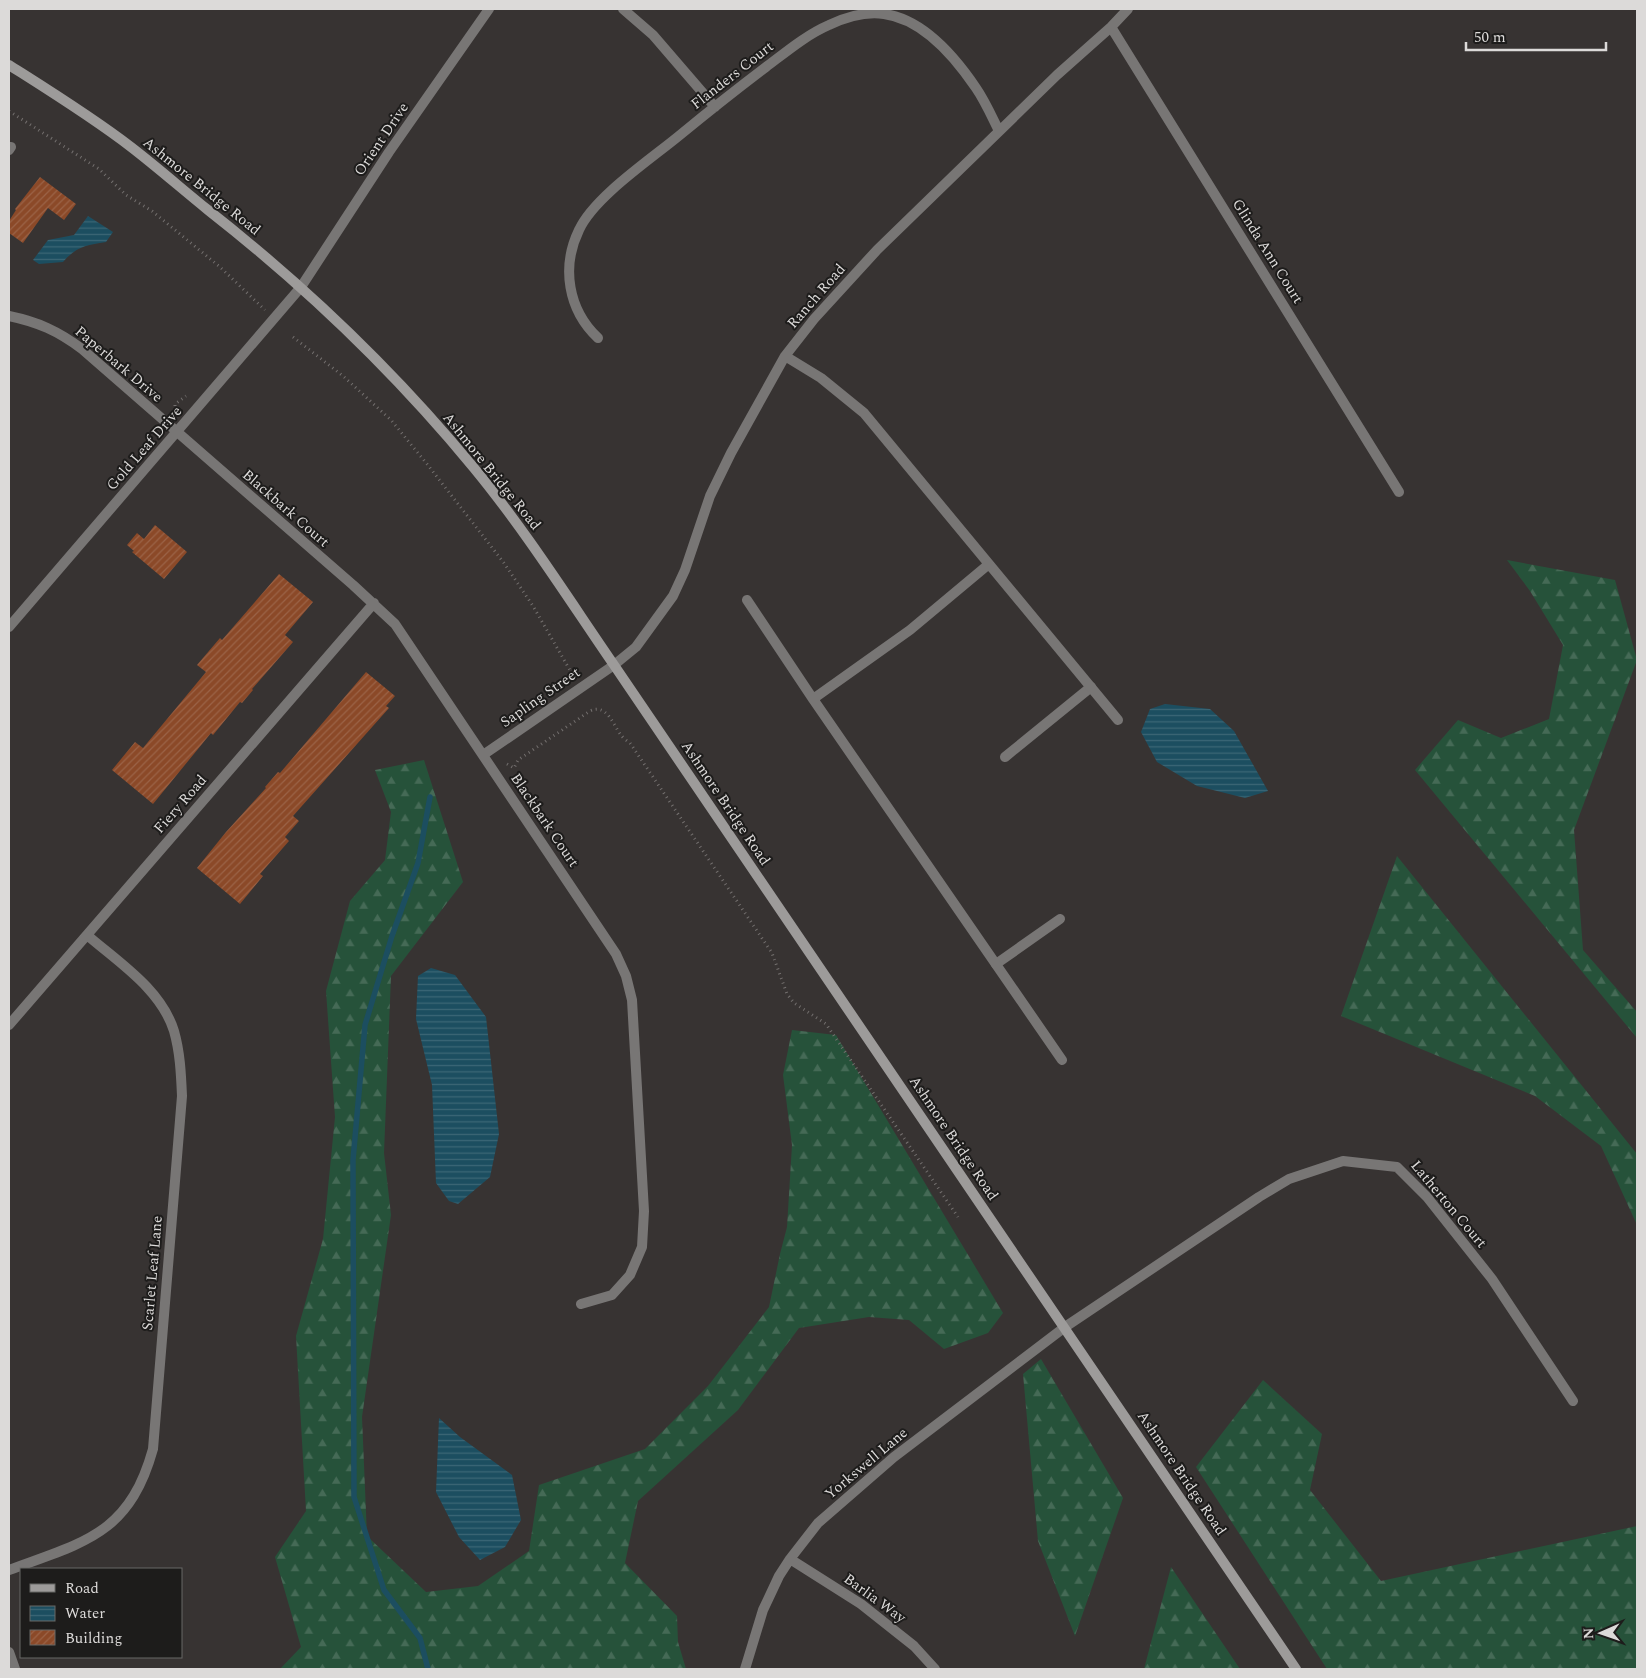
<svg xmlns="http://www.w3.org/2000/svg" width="1646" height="1678" font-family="Spectral,serif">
<defs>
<pattern id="forest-firs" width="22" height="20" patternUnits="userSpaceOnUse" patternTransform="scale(1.25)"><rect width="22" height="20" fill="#26523a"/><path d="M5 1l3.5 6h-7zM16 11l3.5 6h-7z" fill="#456a56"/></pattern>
<pattern id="water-rules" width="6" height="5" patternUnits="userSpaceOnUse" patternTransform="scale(1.25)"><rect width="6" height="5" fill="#1c4e60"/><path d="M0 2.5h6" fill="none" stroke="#3c6776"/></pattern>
<pattern id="building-hatch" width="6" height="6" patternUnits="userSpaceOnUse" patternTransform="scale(1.25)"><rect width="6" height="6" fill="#8b4928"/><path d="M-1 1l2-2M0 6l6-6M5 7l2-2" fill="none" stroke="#9b6347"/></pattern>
</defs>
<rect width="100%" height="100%" fill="#373332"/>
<path fill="url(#forest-firs)" d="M1507,560L1615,580L1637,660L1574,830L1583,950L1637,1012V1038L1415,770L1458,720L1501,738L1549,719L1563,645L1530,591Z
M424,760L463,882L391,976L384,1153L391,1215L362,1417L367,1536L426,1592L478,1586L529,1551L539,1485L645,1449L708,1386L769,1307L780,1254L787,1227L792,1145L783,1075L792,1030L836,1035L1003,1313L988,1333L944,1349L909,1320L869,1317L799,1328L738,1410L638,1501L625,1563L677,1616L678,1642L686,1669H280L301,1647L275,1557L306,1511L296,1336L323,1239L335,1117L326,991L350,901L385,860L391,812L375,770Z
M1397,856L1637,1154V1225L1601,1146L1535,1096L1341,1016Z
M1041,1359L1123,1498L1075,1636L1038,1541L1023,1374Z
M1263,1380L1322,1434L1310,1490L1381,1581L1637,1526V1669H1327L1196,1467Z
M1171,1567L1240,1669H1144Z"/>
<path fill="url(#water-rules)" d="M88,216L113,232L106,242C86,245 76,247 63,262L39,264L33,260L48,240L74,235Z
M1165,704L1210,709L1234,731L1268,791L1245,798L1197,786L1157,762L1141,732L1150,709Z
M431,968L455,975L486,1017L499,1134L490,1177L458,1204L449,1201L436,1183L432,1085L416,1019L418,976Z
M439,1418L460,1437L512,1475L521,1520L505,1547L480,1560L459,1537L436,1492Z"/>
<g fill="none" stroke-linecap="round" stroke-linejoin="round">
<path stroke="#1c4e60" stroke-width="5.5" d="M428,1669L420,1638L384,1590L354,1497L353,1160L365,1025L392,936L418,863L430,797"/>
</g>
<path fill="url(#building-hatch)" d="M40,177L76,204L64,220L48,208L23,243L9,233V221L16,210L15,209Z
M155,525L187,552L164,579L132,552L134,551L127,545L137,533L144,539Z
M279,574L313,602L285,635L293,642L252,689L253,690L242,703L240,702L213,735L211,733L153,804L112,770L135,742L143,748L206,672L197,665L220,638L222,640Z
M366,672L395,696L386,706L389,708L293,816L299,821L285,837L289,841L260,874L263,876L240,904L197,868L226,832L266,788L265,787L278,772L280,773Z"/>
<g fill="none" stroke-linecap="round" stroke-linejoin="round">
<path stroke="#74706f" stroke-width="3" stroke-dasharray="1 4" stroke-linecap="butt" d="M9,111L99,169L126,195L152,211L220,267L265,310
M293,337L343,376L391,420L427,464L504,563L533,606L571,672
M175,411V404L186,396
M507,764L514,768L518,760L590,711C607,703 613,725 621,735C623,738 627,741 630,743L772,953L787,994L794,1003L826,1024L958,1217"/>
<path stroke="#787675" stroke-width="10" d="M9,150L11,147
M1005,757L1091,687
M996,964L1060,919
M9,1652L15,1669"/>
<path stroke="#787675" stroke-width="10" d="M623,9L653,35L715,107
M1111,27L1399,492
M9,316C38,322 58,331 82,349L353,585L395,624L616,954L626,976L632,1000L644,1211L642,1247L630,1275L612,1295L581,1304
M598,338C568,310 561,267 579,230C594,197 651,159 680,135C708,112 737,89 766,67C786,52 806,35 829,25C846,17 864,11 884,14C923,19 955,57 976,88C985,101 992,117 999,131
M785,356L821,378L864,413L1118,720
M747,600L813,699L1062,1060
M9,627L301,287L389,152L489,9
M813,699L910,630L989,564
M483,755L614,665L636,647L673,596L685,570L710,496L731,453L785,356L814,319L877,250L1057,75L1111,27L1128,9
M9,1025L374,603
M790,1559L861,1604L914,1646L935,1669
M9,1570C84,1542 129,1535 153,1449L182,1096C181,1073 180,1052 174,1031C161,989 118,962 87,935
M745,1669L763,1610L779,1576L790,1559L818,1523L894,1457L1065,1327L1259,1197L1289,1179L1343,1161L1397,1167L1427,1197L1492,1279L1573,1401"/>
<path stroke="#9d9b9a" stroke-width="10" d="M9,65C50,91 92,117 131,147C157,167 182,189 208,210C305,286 395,372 474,468C525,530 568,598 614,665L1296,1669"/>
</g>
<g text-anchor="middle" stroke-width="4" stroke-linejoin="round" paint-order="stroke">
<g font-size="15" fill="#dcdad9" stroke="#1d1c1b">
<text transform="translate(732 75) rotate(-38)" y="5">Flanders Court</text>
<text transform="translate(381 139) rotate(-56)" y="5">Orient Drive</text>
<text transform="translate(202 186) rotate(39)" y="5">Ashmore Bridge Road</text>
<text transform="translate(1268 251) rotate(58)" y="5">Glinda Ann Court</text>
<text transform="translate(816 296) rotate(-49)" y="5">Ranch Road</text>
<text transform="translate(119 364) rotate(40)" y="5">Paperbark Drive</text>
<text transform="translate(144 448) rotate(-49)" y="5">Gold Leaf Drive</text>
<text transform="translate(492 471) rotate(51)" y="5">Ashmore Bridge Road</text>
<text transform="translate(286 508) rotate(41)" y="5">Blackbark Court</text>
<text transform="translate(540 697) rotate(-35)" y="5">Sapling Street</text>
<text transform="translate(726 803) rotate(56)" y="5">Ashmore Bridge Road</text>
<text transform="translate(180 804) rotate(-49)" y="5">Fiery Road</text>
<text transform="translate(545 820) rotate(56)" y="5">Blackbark Court</text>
<text transform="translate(954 1138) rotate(56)" y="5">Ashmore Bridge Road</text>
<text transform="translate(1449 1204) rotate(50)" y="5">Latherton Court</text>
<text transform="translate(152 1273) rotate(-85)" y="5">Scarlet Leaf Lane</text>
<text transform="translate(866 1463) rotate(-40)" y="5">Yorkswell Lane</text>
<text transform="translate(1182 1473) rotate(56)" y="5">Ashmore Bridge Road</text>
<text transform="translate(875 1598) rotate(36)" y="5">Barlia Way</text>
</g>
</g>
<rect width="1646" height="1678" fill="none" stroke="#dcdad9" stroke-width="20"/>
<rect x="20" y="1568" width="162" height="90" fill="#1d1c1b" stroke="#696867"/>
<rect x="30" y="1584" width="25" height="8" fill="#9d9b9a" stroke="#696867"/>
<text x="65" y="1593" font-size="15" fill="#dcdad9">Road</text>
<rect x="30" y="1606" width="25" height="15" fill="url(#water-rules)" stroke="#696867"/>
<text x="65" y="1618" font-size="15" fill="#dcdad9">Water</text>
<rect x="30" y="1630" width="25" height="15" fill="url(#building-hatch)" stroke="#696867"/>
<text x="65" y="1643" font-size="15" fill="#dcdad9">Building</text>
<g transform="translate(1601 1633) rotate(268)" stroke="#1d1c1b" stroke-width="4" paint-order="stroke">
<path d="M0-4L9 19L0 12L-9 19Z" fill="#dcdad9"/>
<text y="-8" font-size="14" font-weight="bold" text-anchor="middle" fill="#dcdad9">N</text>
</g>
<path d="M1466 42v8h140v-8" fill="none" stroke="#dcdad9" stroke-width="2.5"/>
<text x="1474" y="42" font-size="15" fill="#dcdad9" stroke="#1d1c1b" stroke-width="4" paint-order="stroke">50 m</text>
</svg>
